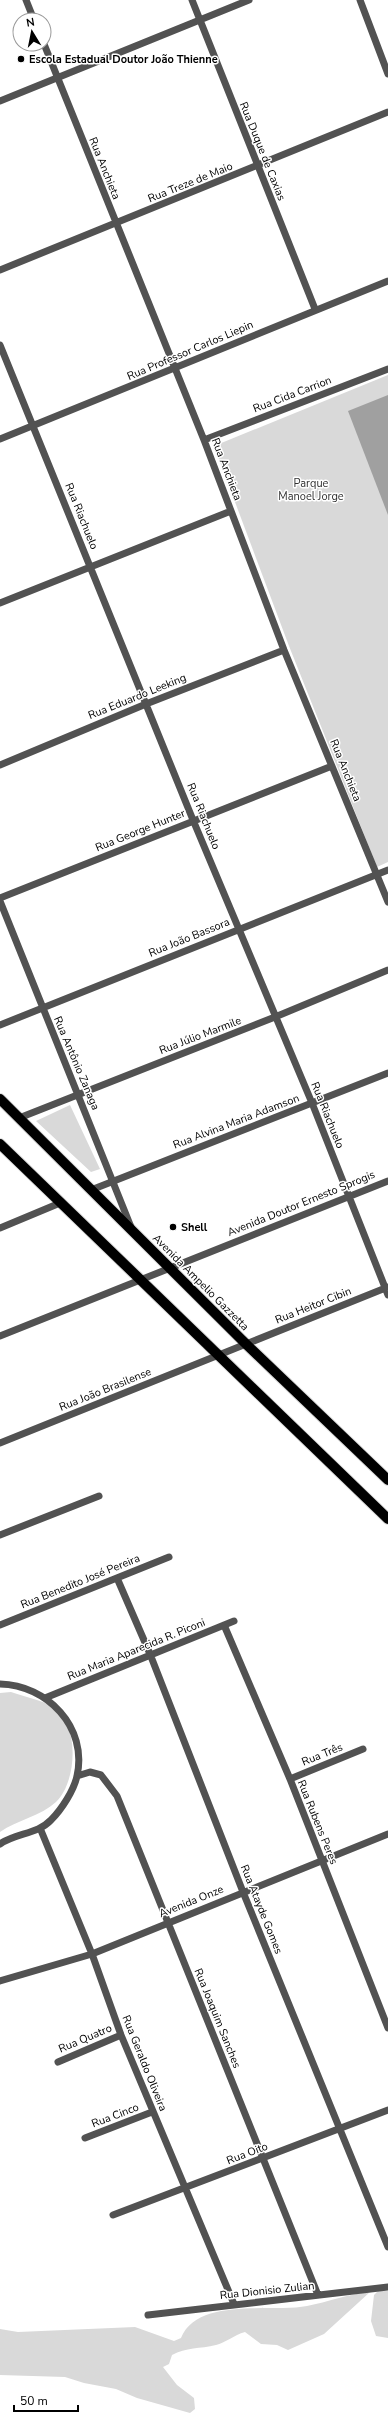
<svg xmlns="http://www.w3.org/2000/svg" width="388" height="2425" font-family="'Nunito Sans',sans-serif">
<rect width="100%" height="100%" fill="#fff"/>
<path fill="#d9d9d9" d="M388,375V862L377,867L289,646L214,446Z
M70,1105L100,1169L91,1172L36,1121Z
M11,1692C25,1697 43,1700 54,1708C80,1725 77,1782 56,1802C41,1816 17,1820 0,1832V1693Z
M378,2291H388V2338L376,2336L371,2321L374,2295Z
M370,2292L324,2334L288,2350L277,2345L261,2344L245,2332C234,2335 225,2343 216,2345C200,2349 186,2347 172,2355L169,2364L163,2367L177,2385L194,2398L195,2409L190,2413L137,2398L116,2389L84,2383L65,2377L0,2375V2329L18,2332L135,2327L174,2341L181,2338C198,2296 273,2313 307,2306C328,2302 348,2294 370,2292Z"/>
<path fill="#a0a0a0" d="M388,395V515L348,411Z"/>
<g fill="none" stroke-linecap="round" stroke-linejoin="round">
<g stroke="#dbdbdb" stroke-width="12">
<path id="primary" d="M0,1099L246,1344L388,1480
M0,1144L388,1519"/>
</g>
<path stroke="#525252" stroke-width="7" d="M26,0L34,20
M192,0L315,309
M360,0L388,74
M44,44L204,440L284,650L388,902
M0,101L249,0
M0,270L388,112
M0,345L193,820L312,1103L388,1295
M0,439L388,281
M204,440L388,369
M0,603L231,511
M0,765L146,704L284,650
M0,898L332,766
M0,901L131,1227
M0,1025L388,870
M19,1118L275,1017L388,970
M91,1190L388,1073
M0,1228L60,1203
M0,1336L388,1181
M0,1443L388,1287
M0,1535L99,1496
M117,1578L150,1654L243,1892L388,2247
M0,1625L169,1557
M224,1625L290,1779L388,2028
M0,1684C47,1685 88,1727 77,1776C74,1790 62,1809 51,1820C38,1834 16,1833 0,1844
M45,1698L234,1621
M77,1776L90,1772L101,1775L117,1796L318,2295
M290,1779L363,1749
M40,1828L92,1954L121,2035L234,2304
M0,1981L92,1954L388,1834
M58,2062L121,2035
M85,2138L152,2112
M113,2215L388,2110
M148,2315L388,2287"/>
<use href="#primary" stroke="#000" stroke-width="10"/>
</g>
<g fill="#000" stroke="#fff" stroke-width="1.5">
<circle cx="21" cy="59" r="4"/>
<circle cx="173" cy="1227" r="4"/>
</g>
<g text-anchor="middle" stroke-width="3" stroke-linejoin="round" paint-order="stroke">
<g font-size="11" font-weight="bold" fill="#000" stroke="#fff" text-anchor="start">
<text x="29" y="63">Escola Estadual Doutor João Thienne</text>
<text x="181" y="1231">Shell</text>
</g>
<g font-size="11" fill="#000" stroke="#fff">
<text transform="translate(263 151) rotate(68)" y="4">Rua Duque de Caxias</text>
<text transform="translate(105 168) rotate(68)" y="4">Rua Anchieta</text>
<text transform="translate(190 182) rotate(-22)" y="4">Rua Treze de Maio</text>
<text transform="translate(190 350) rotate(-23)" y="4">Rua Professor Carlos Liepin</text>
<text transform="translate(292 394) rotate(-21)" y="4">Rua Cida Carrion</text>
<text transform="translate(227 469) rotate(69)" y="4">Rua Anchieta</text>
<text transform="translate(82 516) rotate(68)" y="4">Rua Riachuelo</text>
<text transform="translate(137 696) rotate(-22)" y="4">Rua Eduardo Leeking</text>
<text transform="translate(346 770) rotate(68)" y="4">Rua Anchieta</text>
<text transform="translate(204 816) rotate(68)" y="4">Rua Riachuelo</text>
<text transform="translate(140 830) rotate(-22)" y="4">Rua George Hunter</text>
<text transform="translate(189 937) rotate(-22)" y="4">Rua João Bassora</text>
<text transform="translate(200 1035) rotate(-21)" y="4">Rua Júlio Marmile</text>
<text transform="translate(77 1063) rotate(67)" y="4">Rua Antônio Zanaga</text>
<text transform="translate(328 1115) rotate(68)" y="4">Rua Riachuelo</text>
<text transform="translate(236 1121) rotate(-21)" y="4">Rua Alvina Maria Adamson</text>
<text transform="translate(301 1203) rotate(-22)" y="4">Avenida Doutor Ernesto Sprogis</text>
<text transform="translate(201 1282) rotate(45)" y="4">Avenida Ampelio Gazzetta</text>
<text transform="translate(313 1305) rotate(-22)" y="4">Rua Heitor Cibin</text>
<text transform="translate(105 1389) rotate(-22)" y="4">Rua João Brasilense</text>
<text transform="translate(80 1581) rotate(-22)" y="4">Rua Benedito José Pereira</text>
<text transform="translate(136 1649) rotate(-22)" y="4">Rua Maria Aparecida R. Piconi</text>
<text transform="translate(322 1754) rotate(-22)" y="4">Rua Três</text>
<text transform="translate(318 1822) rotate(68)" y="4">Rua Rubens Peres</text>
<text transform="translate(191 1901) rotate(-22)" y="4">Avenida Onze</text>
<text transform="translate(262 1909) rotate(68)" y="4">Rua Atayde Gomes</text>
<text transform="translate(218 2018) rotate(68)" y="4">Rua Joaquim Sanches</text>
<text transform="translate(85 2038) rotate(-23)" y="4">Rua Quatro</text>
<text transform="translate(145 2063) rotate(68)" y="4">Rua Geraldo Oliveira</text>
<text transform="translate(115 2115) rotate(-21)" y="4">Rua Cinco</text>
<text transform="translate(247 2153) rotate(-21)" y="4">Rua Oito</text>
<text transform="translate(267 2290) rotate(-6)" y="4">Rua Dionisio Zulian</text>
</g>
<g font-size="11" fill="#303030" stroke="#fff">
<text x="311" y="487">Parque<tspan x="311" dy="13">Manoel Jorge</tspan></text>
</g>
</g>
<g transform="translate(32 32) rotate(350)"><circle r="19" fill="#ffffff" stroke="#999999"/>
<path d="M0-3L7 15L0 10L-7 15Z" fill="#000000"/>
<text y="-6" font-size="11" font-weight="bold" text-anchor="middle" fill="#000000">N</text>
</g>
<path d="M14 2405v6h64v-6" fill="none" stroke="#000000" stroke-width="2"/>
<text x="20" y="2405" font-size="12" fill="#000000" stroke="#ffffff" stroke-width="3" paint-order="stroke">50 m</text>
</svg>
